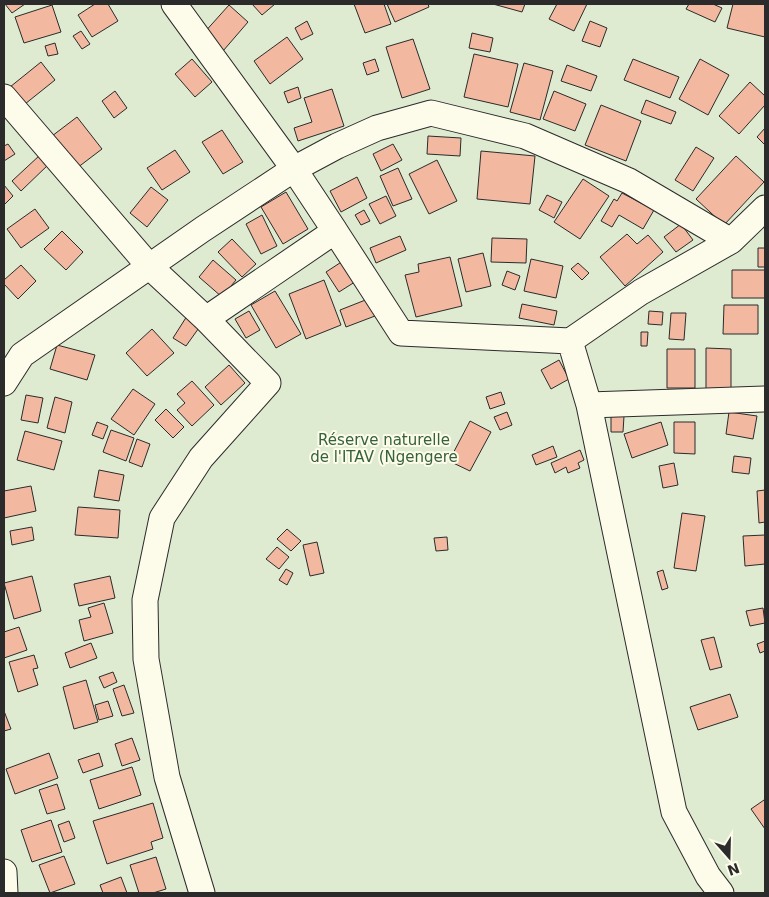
<svg xmlns="http://www.w3.org/2000/svg" width="769" height="897" font-family="'DejaVu Sans',sans-serif">
<rect width="100%" height="100%" fill="#fdfbea"/>
<path fill="#deebd1" stroke="#74746e" d="M4,4H765V893H4Z"/>
<path fill="#f2b8a0" stroke="#2b2b2b" d="M5,4H25L12,13Z
M95,4H108L118,21L92,37L78,15Z
M252,4H275L262,15Z
M354,4H384L391,24L365,33Z
M387,4H428L429,7L395,22Z
M493,4H525L522,12Z
M557,4H587L574,31L549,19Z
M689,4H713L722,8L715,22L686,9Z
M733,4H765V37L727,28Z
M52,5L61,32L24,43L15,17Z
M229,5L248,22L223,51L203,34Z
M307,21L313,34L301,40L295,28Z
M590,21L607,28L600,47L582,41Z
M81,31L90,44L82,49L73,36Z
M472,33L493,38L490,52L469,48Z
M287,37L303,59L270,84L254,61Z
M413,39L430,89L402,98L386,47Z
M55,43L58,54L48,56L45,46Z
M474,54L518,64L508,107L464,97Z
M192,59L212,82L195,97L175,74Z
M375,59L379,71L367,75L363,63Z
M633,59L679,77L670,98L624,80Z
M700,59L729,75L708,115L679,99Z
M41,62L55,80L25,104L10,87Z
M524,63L553,71L540,120L510,112Z
M567,65L597,76L591,91L561,81Z
M750,82L765,96V105L739,134L719,116Z
M298,87L301,98L288,103L284,92Z
M332,89L344,126L298,141L294,128L312,122L304,98Z
M115,91L127,108L114,118L102,101Z
M554,91L586,104L575,131L543,119Z
M646,100L676,112L671,124L641,113Z
M601,105L641,121L626,161L585,145Z
M77,117L102,149L77,168L52,136Z
M765,128V145L757,137Z
M222,130L243,162L223,174L202,142Z
M428,136L461,138L460,156L427,154Z
M8,144L15,154L4,161V146Z
M393,144L402,160L381,171L373,154Z
M696,147L714,158L693,191L675,180Z
M175,150L190,172L162,190L147,168Z
M481,151L535,156L530,204L477,199Z
M40,155L49,164L21,191L12,181Z
M736,156L764,182L724,225L696,199Z
M437,160L457,201L429,214L409,174Z
M398,168L412,199L393,206L380,176Z
M357,177L367,198L341,212L330,191Z
M583,179L609,196L580,239L554,222Z
M4,185L13,196L4,205Z
M151,187L168,200L147,227L130,213Z
M286,192L308,229L283,244L261,207Z
M622,193L654,210L643,229L619,215L612,227L601,221L614,199L617,201Z
M547,195L562,202L554,218L539,210Z
M386,196L396,216L380,224L369,204Z
M35,209L49,228L21,248L7,229Z
M364,210L370,221L361,225L355,215Z
M262,215L277,246L261,254L246,224Z
M681,224L693,240L676,252L664,237Z
M62,231L83,252L66,270L44,249Z
M627,234L637,244L648,235L663,252L625,286L600,257Z
M400,236L406,250L376,263L370,248Z
M492,238L527,239L526,263L491,262Z
M232,239L256,264L242,277L218,252Z
M758,248H765V267H758Z
M483,253L491,286L466,292L458,259Z
M450,257L462,306L416,317L405,275L419,272L418,264Z
M346,259L358,280L339,292L326,272Z
M531,259L563,266L556,298L524,291Z
M213,260L236,280L222,297L199,277Z
M578,263L589,273L582,280L571,269Z
M21,265L36,281L18,299L4,284V280Z
M732,270H765V298H732Z
M507,271L520,276L515,290L502,285Z
M324,280L341,325L306,339L289,294Z
M275,291L301,334L276,348L251,305Z
M368,299L375,316L346,327L340,310Z
M522,304L557,311L554,325L519,318Z
M724,305H758V334H723Z
M249,311L260,330L246,338L235,319Z
M649,311L663,312L662,325L648,324Z
M671,313H686L684,340L669,339Z
M187,316L201,325L186,346L173,338Z
M152,329L174,353L147,376L126,353Z
M641,332H648L647,346H641Z
M57,345L95,355L87,380L50,369Z
M706,348L731,349V390L706,391Z
M667,349H695V388H667Z
M559,360L569,379L551,389L541,370Z
M229,365L245,383L221,405L205,387Z
M192,381L214,405L192,426L177,410L185,403L177,394Z
M133,389L155,404L134,435L111,419Z
M501,392L505,404L490,409L486,397Z
M26,395L43,398L38,423L21,420Z
M55,397L72,402L65,433L47,428Z
M166,409L184,427L173,438L155,420Z
M507,412L512,425L500,430L494,417Z
M729,412L757,416L753,439L726,434Z
M611,416H624L623,432H611Z
M470,421L491,432L470,471L449,461Z
M97,422L108,426L103,439L92,435Z
M661,422L668,445L632,458L624,434Z
M674,422H695V454L674,453Z
M111,430L134,438L126,461L103,452Z
M25,431L62,441L54,470L17,460Z
M137,439L150,444L142,467L129,462Z
M553,446L557,457L536,465L532,455Z
M580,450L584,460L578,463L580,468L568,473L566,467L555,473L551,463Z
M734,456L751,458L749,474L732,472Z
M674,463L678,485L663,488L659,466Z
M99,470L124,475L119,501L94,497Z
M31,486L36,511L4,518V491Z
M765,490V522L759,523L757,491Z
M78,507L120,510L118,538L75,535Z
M682,513L705,516L696,571L674,568Z
M32,527L34,540L12,545L10,531Z
M287,529L301,541L291,551L277,539Z
M765,535V564L745,566L743,536Z
M447,537L448,550L436,551L434,538Z
M317,542L324,573L310,576L303,545Z
M277,547L289,557L279,569L266,559Z
M286,569L293,573L287,585L279,580Z
M663,570L668,588L662,590L657,572Z
M32,576L41,611L14,619L4,583Z
M110,576L115,598L79,606L74,584Z
M104,603L113,633L84,641L79,620L91,617L88,608Z
M763,608L765,623L750,626L746,611Z
M19,627L27,650L4,658V632Z
M714,637L722,667L710,670L701,640Z
M765,641V651L760,653L757,644Z
M91,643L97,658L70,668L65,653Z
M34,655L38,668L33,669L38,685L18,692L9,662Z
M113,672L117,682L104,688L99,677Z
M86,680L98,722L74,729L63,687Z
M124,685L134,713L122,716L113,689Z
M730,694L738,717L698,730L690,707Z
M108,701L113,716L99,720L95,705Z
M4,711L11,729L4,731Z
M132,738L140,760L122,766L115,744Z
M49,753L58,778L15,794L6,769Z
M99,753L103,766L83,773L78,760Z
M132,767L141,795L99,809L90,780Z
M57,784L65,809L47,814L39,790Z
M764,800L765,802V829L751,809Z
M153,803L163,838L151,842L153,849L107,864L93,821Z
M51,820L62,852L32,862L21,830Z
M69,821L75,838L64,842L58,825Z
M64,856L75,884L50,893L39,865Z
M156,857L166,889L153,893H139L130,865Z
M121,877L127,893H103L100,885Z"/>
<g fill="none" stroke-linecap="round" stroke-linejoin="round">
<g stroke="#2b2b2b" stroke-width="27">
<path id="street" d="M174,4L294,169L335,231
M4,97L149,266L206,319
M4,383L22,355L203,229L294,169L337,146L377,128L431,113L525,136L629,181L731,241
M589,405L765,399
M4,872L5,893
M202,893L167,777L146,659L145,600L162,518L201,458L268,383L206,319L335,231L401,333L570,341
M721,893L708,876L674,812L589,405L570,341L641,292L731,241L765,208"/>
</g>
<use href="#street" stroke="#fdfbea" stroke-width="25"/>
</g>
<g text-anchor="middle" stroke-width="4" stroke-linejoin="round" paint-order="stroke">
<g font-size="15" fill="#34623c" stroke="#fdfbea">
<text x="384" y="445">Réserve naturelle<tspan x="384" dy="17">de l'ITAV (Ngengere</tspan></text>
</g>
</g>
<rect width="769" height="897" fill="none" stroke="#2b2b2b" stroke-width="10"/>
<g transform="translate(729 857) rotate(160)" stroke="#fdfbea" stroke-width="4" paint-order="stroke">
<path d="M0-4L9 19L0 12L-9 19Z" fill="#2b2b2b"/>
<text y="-8" font-size="14" font-weight="bold" text-anchor="middle" fill="#2b2b2b">N</text>
</g>
</svg>
